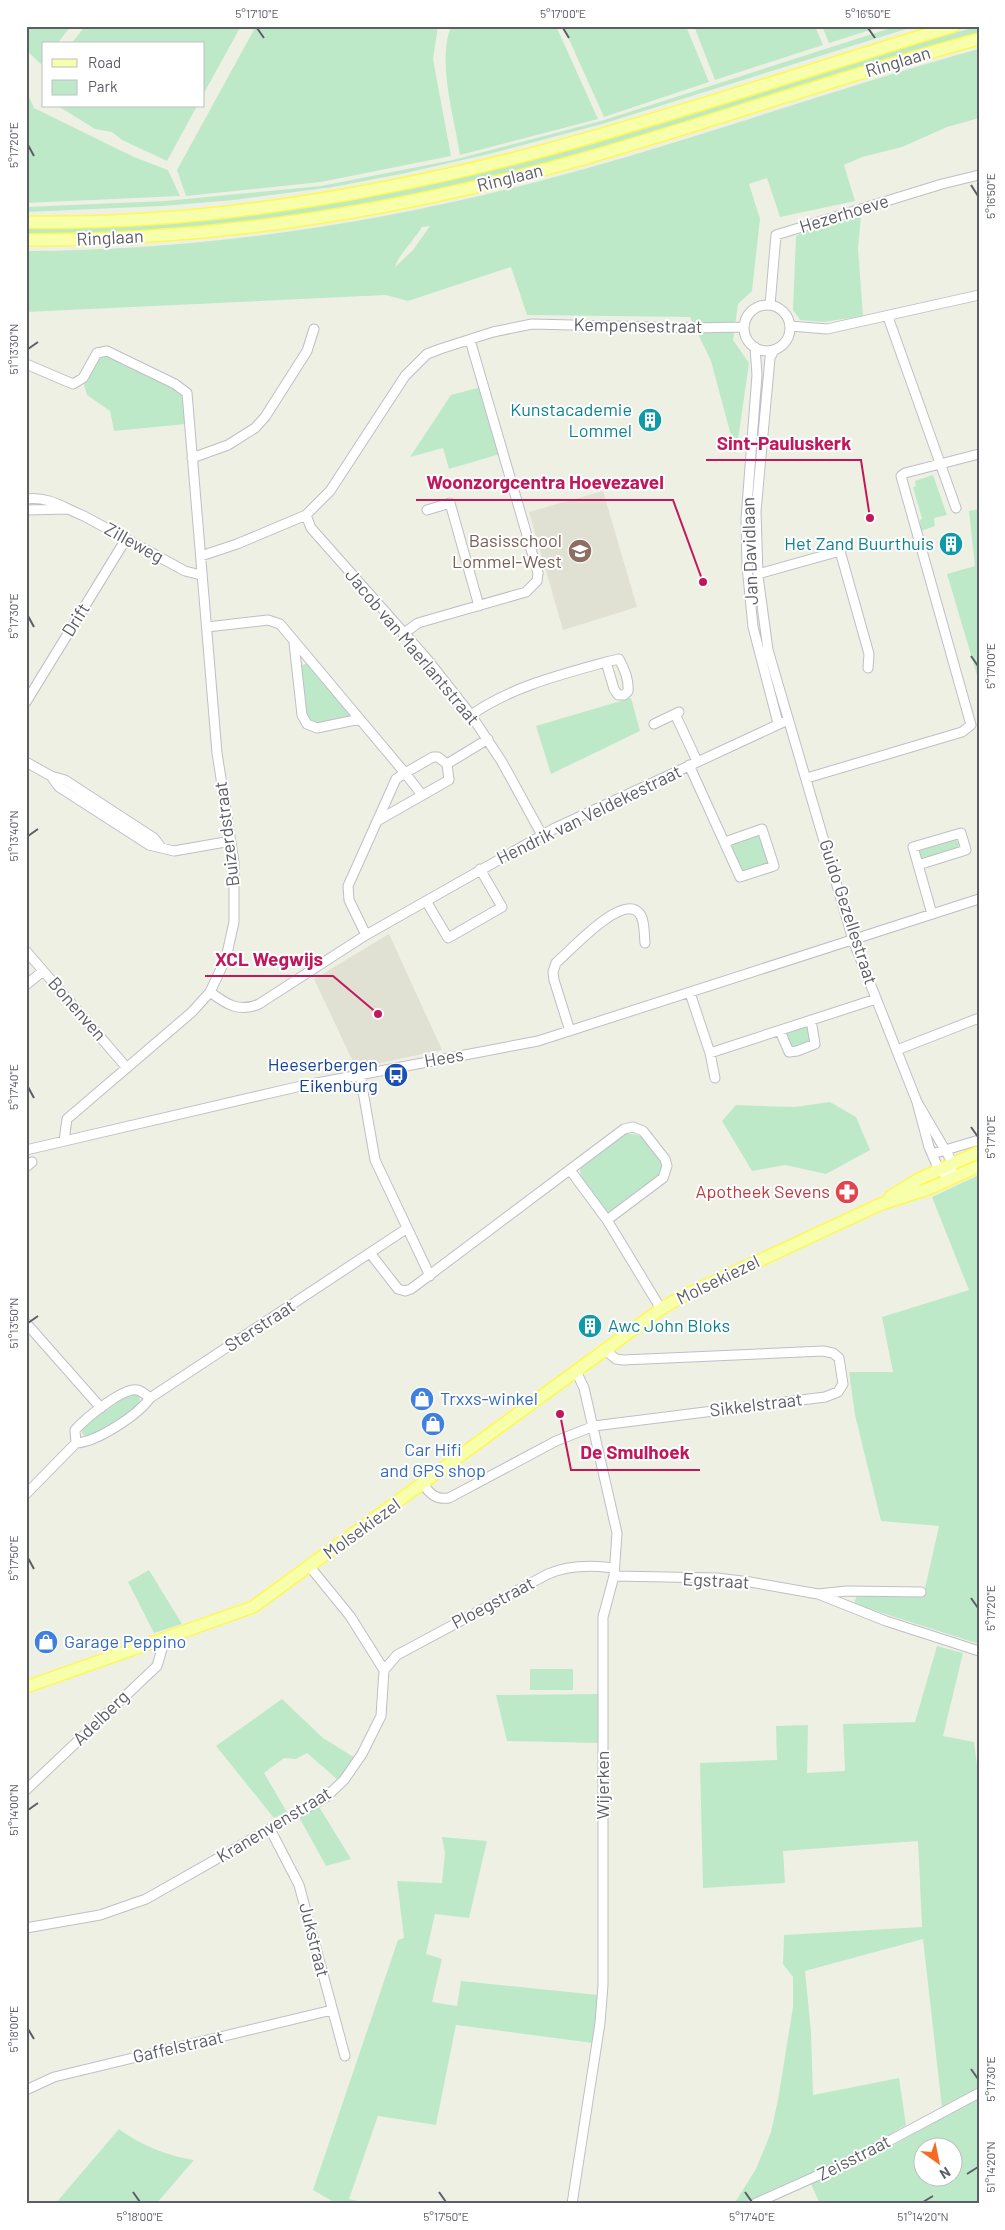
<svg xmlns="http://www.w3.org/2000/svg" width="1005" height="2230" font-family="Barlow,sans-serif">
<rect width="100%" height="100%" fill="#eff0e4"/>
<path fill="#e0e0d3" d="M603,491L637,607L563,630L529,512Z
M389,934L442,1050L356,1068L314,979Z"/>
<path fill="#bee9c9" fill-rule="evenodd" d="M26,26H71L57,44H44V61L41,64L26,50Z
M85,26H241L204,93V44H71Z
M256,26H438L433,59L451,156L321,182L186,196L177,170Z
M451,26H556L598,119L460,155C454,116 437,63 451,26Z
M563,26H686L709,82L604,117Z
M694,26H815L823,45L715,80Z
M822,26H883L829,43Z
M897,26H916L602,124L489,154L401,174L333,187L234,200L163,206L26,212V207L165,201L321,186L453,160L601,121Z
M979,26V32C799,86 620,150 436,190C302,220 164,234 26,234V226L327,203L428,184L566,151L900,48Z
M979,49V118L947,127L902,147L862,157L844,165L855,201L780,217L767,178L749,184L760,219L752,291L738,304L733,340L749,363L736,454L711,361L690,317L527,315L511,267L408,301L386,295L26,312V251C203,250 380,224 551,178C695,140 835,88 979,49ZM430,226L413,250L395,267C397,257 415,239 422,227Z
M26,90L34,108L134,157L168,170L180,196L26,203Z
M58,106H197L167,161L122,140L112,132L95,129Z
M861,216L858,248L863,316L824,322L800,320L793,310L796,236L812,228Z
M99,356H107L180,391L183,399L186,424L114,431L110,411L87,395L84,385Z
M481,387L500,454L449,469L443,448L410,457L451,395Z
M933,475L947,515L934,518L935,526L921,531L920,520L922,519L913,487L916,486L915,481Z
M979,509V682L947,574L975,566L969,511Z
M306,663L350,712L349,717L318,725L306,718L300,667Z
M631,698L640,731L551,774L536,726Z
M755,835L761,838L769,860L765,865L744,871L741,870L732,849L733,843Z
M954,839L960,843L956,850L923,859L919,857L918,850L920,847Z
M805,1026L810,1030L812,1042L792,1049L786,1033Z
M830,1102L856,1117L870,1150L826,1174L785,1165L752,1171L722,1121L736,1105L794,1107Z
M626,1133L641,1136L662,1162L661,1173L609,1212L604,1210L581,1179L580,1169Z
M979,1175V1644L854,1604L857,1595L923,1597L939,1526L881,1521L855,1415L849,1372H893L882,1317L969,1290L932,1197Z
M132,1393L139,1396L140,1400L137,1406L93,1436H85L82,1433L83,1426Z
M149,1570L182,1624L154,1633L128,1582Z
M937,1646L963,1653L943,1736L974,1742L979,1780V2088L942,2108L923,1939L805,1971L811,2032L813,2095L899,2078L906,2125C853,2157 798,2181 740,2204H734L756,2169L771,2132L778,2100L793,2007V1977L783,1964L784,1935L922,1927L918,1841L783,1851L785,1883L703,1888L700,1763L777,1760L776,1726L808,1725L807,1773L845,1771L843,1724L915,1722Z
M530,1669H573V1690H530Z
M599,1694V1743L507,1741L496,1695Z
M282,1699L323,1738L355,1758L338,1780L307,1753L296,1759L284,1758L264,1773L287,1812L274,1818L216,1746Z
M318,1805L351,1859L326,1866L299,1817Z
M442,1837L487,1841L469,1918L435,1914L426,1954L442,1959L432,2002L457,2006L461,1981L598,1995L593,2043L456,2025L436,2125L378,2116L349,2199L371,2204H337L313,2190L398,1940L404,1938L397,1881L442,1883L445,1853Z
M979,2097V2204H820L811,2184L836,2172L855,2167ZM922,2148H952V2178H922Z
M119,2129C140,2145 168,2156 194,2160L156,2204H55Z"/>
<g fill="none" stroke-linecap="round" stroke-linejoin="round">
<g stroke="#bebfc6" stroke-width="11">
<path id="minor" d="M744 328a23 23 0 1 1 46 0a23 23 0 1 1-46 0Z
M770,305L776,235L942,184L979,175
M888,317L956,508
M790,326L827,329L979,295
M755,347L757,375L746,519L747,566L753,627L778,723
M774,350L770,358L756,511L758,576L768,650L853,940L917,1102L929,1147L939,1170L952,1178L951,1160L917,1102
M26,364L73,384L83,378L97,353L107,351L175,384L187,393L217,753L234,862V922L226,958L210,992L192,1012L67,1119L64,1141
M192,458L228,445L255,428L265,417L307,351L314,329
M26,499C49,496 64,508 84,516L185,571L201,575
M26,510L68,509
M427,510L450,503L479,606
M306,515L311,528L427,659L471,715L502,762L542,835
M201,556L237,544L306,515L330,491L405,376L427,354L440,349L493,332L532,324L692,328L744,327
M758,574L840,551L869,654L868,668
M207,627L268,620L280,624L405,773L396,779L348,886L349,900L366,935
M403,634L418,623L526,592L537,581L538,573L470,340
M294,643L302,715L307,724L317,728L360,719
M26,702L126,539
M675,714L697,761
M471,715C511,687 559,675 606,662L614,689L618,695H624L628,691C629,681 624,668 619,659L606,662
M654,724L679,712
M26,762L51,776L65,780L154,838L160,846
M447,764L488,739
M689,765L740,877L774,866L762,829L725,842
M51,776L59,787L149,845L174,851L231,841
M807,778L962,732L971,725L901,476L905,473L979,454
M377,821L449,780L447,764L438,757H433L405,773L422,795
M918,865L966,850L961,833L913,847L932,914
M426,901L448,938L502,907L480,869
M26,951L127,1068
M26,985L43,971
M210,992C226,1004 239,1013 259,1004L366,935L555,828L788,720
M690,993L710,1053L715,1078
M570,1031L554,980L553,972L556,963C570,951 622,893 639,913C645,919 644,935 645,943
M780,1031L789,1052L797,1051L815,1044L811,1020
M897,1050L979,1018
M710,1053L876,999
M360,1074L375,1160L430,1276
M26,1150L301,1086L538,1041L979,899
M932,1154L979,1140
M26,1167L32,1162
M570,1170L607,1220L661,1309
M370,1253L398,1289L405,1291L411,1289L624,1129L633,1127L643,1131L665,1159L667,1166L663,1178L607,1220
M26,1323L101,1408
M150,1398L406,1229
M423,1484C430,1494 436,1500 449,1498L556,1441L594,1426L825,1397L838,1392L843,1384L839,1358L833,1353L823,1351L623,1360L616,1359L605,1350
M26,1494L76,1443C97,1442 138,1415 150,1398C146,1395 142,1391 137,1390C123,1387 85,1419 75,1430L76,1443
M614,1576L717,1578L750,1582L818,1594L847,1591L921,1592
M818,1594L886,1621L979,1651
M384,1670L397,1655L548,1574C569,1565 591,1565 614,1568
M26,1790L157,1666L162,1649V1640
M270,1829L299,1885L345,2056
M26,1928L100,1915L146,1899L326,1797L344,1780L362,1754L381,1716L384,1670L350,1616L310,1567
M26,2090L54,2077L332,2010
M572,2204L600,2023L603,1985V1617L614,1576L617,1533L584,1388L576,1371
M754,2204L859,2157L979,2093"/>
</g>
<g stroke="#fdf94f" stroke-width="14">
<path id="major" d="M26,222C198,225 377,195 542,151C680,114 817,67 954,26
M26,240C213,241 400,211 579,160C713,122 844,75 979,39
M890,1197L919,1179L979,1152
M26,1687L253,1607L661,1309L681,1297L881,1204L928,1189L979,1166"/>
</g>
<use href="#minor" stroke="#fff" stroke-width="9"/>
<use href="#major" stroke="#f7ffaa" stroke-width="11"/>
</g>
<path fill="none" stroke="#5c5e66" stroke-width="2" d="M257,28L264,38M563,28L569,38M868,28L875,38M28,145L34,156M971,185L978,196M28,349L38,342M28,616L34,627M971,656L978,666M28,836L38,829M28,1087L34,1098M971,1127L978,1137M28,1323L38,1316M28,1558L34,1569M971,1598L978,1608M28,1810L38,1803M28,2029L34,2039M971,2069L978,2079M967,2174L978,2167M133,2192L140,2202M439,2192L446,2202M745,2192L752,2202M923,2202L933,2196"/>
<defs>
<g id="building-disc" transform="scale(1.25)"><circle r="9.5" fill="#0f9aa8" stroke="#fff"/><path d="M-4-6H4V6H1V3H-1V6H-4ZM-2.5-4.3h1.7v1.8h-1.7ZM.8-4.3h1.7v1.8H.8ZM-2.5-1h1.7V.8h-1.7ZM.8-1h1.7V.8H.8Z" fill="#fff"/></g>
<g id="school-disc" transform="scale(1.25)"><circle r="9.5" fill="#8d6e63" stroke="#fff"/><path d="M0-5L7-2L0 1L-7-2ZM-4 1L0 2.5L4 1V4Q0 6-4 4Z" fill="#fff"/></g>
<g id="bus-disc" transform="scale(1.25)"><circle r="9.5" fill="#1a4fb4" stroke="#fff"/><path d="M-5-6H5V4H4V6H2V4H-2V6H-4V4H-5ZM-3.5-4V0h7V-4ZM-3.5 1.2v1.5H-2V1.2ZM2 1.2v1.5H3.5V1.2Z" fill="#fff"/></g>
<g id="pharmacy-disc" transform="scale(1.25)"><circle r="9.5" fill="#e0444e" stroke="#fff"/><path d="M-2-6h4v4h4v4h-4v4h-4v-4h-4v-4h4Z" fill="#fff"/></g>
<g id="shop-disc" transform="scale(1.25)"><circle r="9.5" fill="#3f7fe0" stroke="#fff"/><path d="M-5-2.5h2.3a2.7 3.5 0 0 1 5.4 0H5L5.5 6h-11ZM-1.5-2.5h3a1.5 2.3 0 0 0-3 0Z" fill="#fff"/></g>
</defs>
<g fill-rule="evenodd">
<use href="#building-disc" x="650" y="420"/>
<use href="#building-disc" x="951" y="544"/>
<use href="#school-disc" x="580" y="551"/>
<use href="#bus-disc" x="396" y="1075"/>
<use href="#pharmacy-disc" x="847" y="1192"/>
<use href="#building-disc" x="590" y="1326"/>
<use href="#shop-disc" x="422" y="1399"/>
<use href="#shop-disc" x="433" y="1424"/>
<use href="#shop-disc" x="46" y="1642"/>
</g>
<g text-anchor="middle" stroke-width="4" stroke-linejoin="round" paint-order="stroke">
<g font-size="18" fill="#5c5e66" stroke="#fff">
<text transform="translate(898 62) rotate(-17)" y="6">Ringlaan</text>
<text transform="translate(510 178) rotate(-14)" y="6">Ringlaan</text>
<text transform="translate(844 214) rotate(-17)" y="6">Hezerhoeve</text>
<text transform="translate(110 238) rotate(-3)" y="6">Ringlaan</text>
<text transform="translate(638 326) rotate(1)" y="6">Kempensestraat</text>
<text transform="translate(134 543) rotate(29)" y="6">Zilleweg</text>
<text transform="translate(750 551) rotate(-92)" y="6">Jan Davidlaan</text>
<text transform="translate(76 620) rotate(-58)" y="6">Drift</text>
<text transform="translate(412 647) rotate(50)" y="6">Jacob van Maerlantstraat</text>
<text transform="translate(589 815) rotate(-26)" y="6">Hendrik van Veldekestraat</text>
<text transform="translate(227 834) rotate(-97)" y="6">Buizerdstraat</text>
<text transform="translate(848 912) rotate(72)" y="6">Guido Gezellestraat</text>
<text transform="translate(77 1009) rotate(49)" y="6">Bonenven</text>
<text transform="translate(444 1058) rotate(-10)" y="6">Hees</text>
<text transform="translate(718 1280) rotate(-26)" y="6">Molsekiezel</text>
<text transform="translate(260 1326) rotate(-33)" y="6">Sterstraat</text>
<text transform="translate(756 1405) rotate(-7)" y="6">Sikkelstraat</text>
<text transform="translate(362 1529) rotate(-36)" y="6">Molsekiezel</text>
<text transform="translate(716 1581) rotate(3)" y="6">Egstraat</text>
<text transform="translate(493 1603) rotate(-28)" y="6">Ploegstraat</text>
<text transform="translate(101 1718) rotate(-44)" y="6">Adelberg</text>
<text transform="translate(603 1785) rotate(-90)" y="6">Wijerken</text>
<text transform="translate(274 1825) rotate(-31)" y="6">Kranenvenstraat</text>
<text transform="translate(314 1940) rotate(76)" y="6">Jukstraat</text>
<text transform="translate(178 2047) rotate(-13)" y="6">Gaffelstraat</text>
<text transform="translate(854 2158) rotate(-27)" y="6">Zeisstraat</text>
</g>
<g font-size="18" fill="#0d838f" stroke="#fff" text-anchor="end">
<text x="632" y="416">Kunstacademie<tspan x="632" dy="21">Lommel</tspan></text>
<text x="934" y="550">Het Zand Buurthuis</text>
<text x="608" y="1332" text-anchor="start">Awc John Bloks</text>
</g>
<g font-size="18" fill="#785e54" stroke="#fff" text-anchor="end">
<text x="562" y="547">Basisschool<tspan x="562" dy="21">Lommel-West</tspan></text>
</g>
<g font-size="18" fill="#164399" stroke="#fff" text-anchor="end">
<text x="378" y="1071">Heeserbergen<tspan x="378" dy="21">Eikenburg</tspan></text>
</g>
<g font-size="18" fill="#be3a42" stroke="#fff" text-anchor="end">
<text x="830" y="1198">Apotheek Sevens</text>
</g>
<g font-size="18" fill="#366cbe" stroke="#fff" text-anchor="start">
<text x="440" y="1405">Trxxs-winkel</text>
<text x="433" y="1456" text-anchor="middle">Car Hifi<tspan x="433" dy="21">and GPS shop</tspan></text>
<text x="64" y="1648">Garage Peppino</text>
</g>
</g>
<path fill="none" stroke="#c2185b" stroke-width="2" d="M870 518L861 460H706M703 582L673 500H416M378 1014L333 976H205M560 1414L571 1470H700"/>
<g fill="#c2185b" stroke="#fff" stroke-width="2">
<circle cx="870" cy="518" r="5"/>
<circle cx="703" cy="582" r="5"/>
<circle cx="378" cy="1014" r="5"/>
<circle cx="560" cy="1414" r="5"/>
</g>
<g font-size="19" text-anchor="middle" font-weight="bold" fill="#c2185b" stroke="#fff" stroke-width="4" stroke-linejoin="round" paint-order="stroke">
<text x="784" y="450">Sint-Pauluskerk</text>
<text x="545" y="489">Woonzorgcentra Hoevezavel</text>
<text x="269" y="966">XCL Wegwijs</text>
<text x="635" y="1459">De Smulhoek</text>
</g>
<rect width="1005" height="2230" fill="none" stroke="#ffffff" stroke-width="55"/>
<rect x="42" y="42" width="162" height="65" fill="#ffffff" stroke="#bebfc2"/>
<rect x="52" y="59" width="25" height="8" fill="#f7ffaa" stroke="#bebfc2"/>
<text x="88" y="68" font-size="15" fill="#5c5e66">Road</text>
<rect x="52" y="80" width="25" height="15" fill="#bee9c9" stroke="#bebfc2"/>
<text x="88" y="92" font-size="15" fill="#5c5e66">Park</text>
<g transform="translate(938 2162) rotate(147)"><circle r="24" fill="#ffffff" stroke="#bebfc2"/>
<path d="M0-4L9 19L0 12L-9 19Z" fill="#f86922"/>
<text y="-8" font-size="14" font-weight="bold" text-anchor="middle" fill="#5c5e66">N</text>
</g>
<rect x="28" y="28" width="950" height="2174" fill="none" stroke="#5c5e66" stroke-width="2"/>
<g font-size="12" text-anchor="middle" fill="#5c5e66">
<text x="257" y="18">5°17'10"E</text>
<text x="563" y="18">5°17'00"E</text>
<text x="868" y="18">5°16'50"E</text>
<text transform="translate(14 145) rotate(-90)" y="4">5°17'20"E</text>
<text transform="translate(991 196) rotate(-90)" y="4">5°16'50"E</text>
<text transform="translate(14 349) rotate(-90)" y="4">51°13'30"N</text>
<text transform="translate(14 616) rotate(-90)" y="4">5°17'30"E</text>
<text transform="translate(991 666) rotate(-90)" y="4">5°17'00"E</text>
<text transform="translate(14 836) rotate(-90)" y="4">51°13'40"N</text>
<text transform="translate(14 1087) rotate(-90)" y="4">5°17'40"E</text>
<text transform="translate(991 1137) rotate(-90)" y="4">5°17'10"E</text>
<text transform="translate(14 1323) rotate(-90)" y="4">51°13'50"N</text>
<text transform="translate(14 1558) rotate(-90)" y="4">5°17'50"E</text>
<text transform="translate(991 1608) rotate(-90)" y="4">5°17'20"E</text>
<text transform="translate(14 1810) rotate(-90)" y="4">51°14'00"N</text>
<text transform="translate(14 2029) rotate(-90)" y="4">5°18'00"E</text>
<text transform="translate(991 2079) rotate(-90)" y="4">5°17'30"E</text>
<text transform="translate(991 2167) rotate(-90)" y="4">51°14'20"N</text>
<text x="140" y="2221">5°18'00"E</text>
<text x="446" y="2221">5°17'50"E</text>
<text x="752" y="2221">5°17'40"E</text>
<text x="923" y="2221">51°14'20"N</text>
</g>
</svg>
